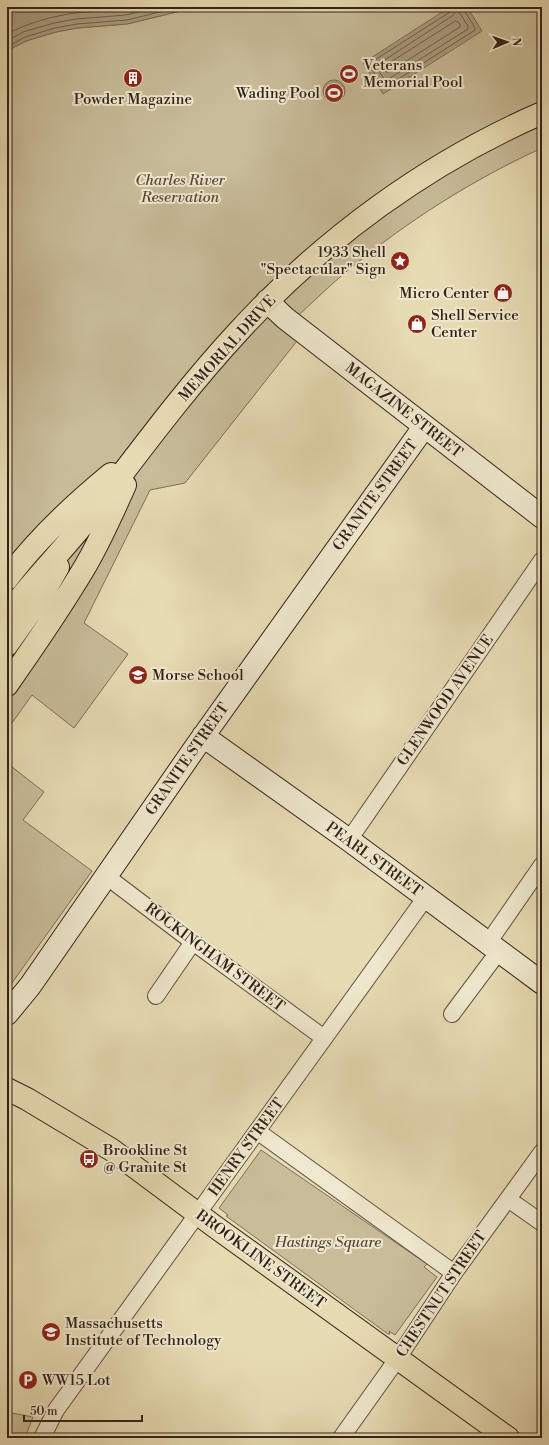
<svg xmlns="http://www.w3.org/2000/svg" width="549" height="1445" font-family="'Libre Bodoni',serif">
<rect width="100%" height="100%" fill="#e7dbb3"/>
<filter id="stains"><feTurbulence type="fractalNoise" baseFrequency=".005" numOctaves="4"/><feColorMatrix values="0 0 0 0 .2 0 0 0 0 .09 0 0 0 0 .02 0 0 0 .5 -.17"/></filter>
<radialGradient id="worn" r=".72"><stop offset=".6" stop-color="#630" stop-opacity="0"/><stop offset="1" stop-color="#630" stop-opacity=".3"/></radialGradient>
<path fill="#c8bc99" stroke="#7e6f5a" d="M197,7H542V148C472,180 406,222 347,271C328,287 310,305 291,322L304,332L185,483L150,490L84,623L128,654L74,728L32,695L7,730V51L26,41L56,32L77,28L127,24Z
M7,763L44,792L23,820L92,871L7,990Z
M261,1150L427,1264L424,1267L437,1277L395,1335L389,1331L390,1334H388L226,1216L228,1215L219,1208Z
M7,1412L33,1417L25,1438H7Z"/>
<path fill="#aa9c7f" stroke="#7a6b57" d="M7,7H197L127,24L77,28L56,32L26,41L7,51Z
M450,7H467L482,31L383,94L363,63Z
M323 91a11 11 0 1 1 22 0a11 11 0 1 1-22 0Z"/>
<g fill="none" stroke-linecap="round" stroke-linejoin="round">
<path stroke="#6e5f4c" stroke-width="1" d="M452,7L450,12L370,63V66L383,87H386L475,30V28L464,10V7
M457,11L459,12L468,26V29L387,80H385L376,67L377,65L452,16Z
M456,21L458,22L460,24V27L389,72H386L385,68V66Z
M7,34C28,23 52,16 76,13C96,11 115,11 135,7
M7,41L23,32L54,23L76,19L126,15L159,7
M7,47L25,37L55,28L77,24L127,20L180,7
M327 91a7 7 0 1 1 14 0a7 7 0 1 1-14 0Z"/>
<g stroke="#605040" stroke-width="18">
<path id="street" d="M349,840L542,560
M106,876L193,942L324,1038
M488,943L542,865
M156,996L193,942
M452,1014L499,951
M257,1131L454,1273
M508,1199L542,1223
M42,1438L56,1410L426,897
M341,1438L398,1358L454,1273L542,1152"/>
</g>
<g stroke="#33221a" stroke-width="24">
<path id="secondary" d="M267,301L285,318L542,517
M203,736L349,840L542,983
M7,1014L30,986L197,745L424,427"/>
</g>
<g stroke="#33221a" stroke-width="24">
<path id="primary" d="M7,1089L27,1099L112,1150L214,1226L508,1438"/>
</g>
<g stroke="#33221a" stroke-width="24">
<path id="highway" d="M7,579C37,539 72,506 111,474
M7,615C33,579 66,548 93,512C140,451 186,388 238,332C323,239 427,163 542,113
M7,645L41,597L58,567
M7,685C35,645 62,606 86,565C101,539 113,512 125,485"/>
</g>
<use href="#street" stroke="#efe8ce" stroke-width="16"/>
<use href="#secondary" stroke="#efe8ce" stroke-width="22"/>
<use href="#primary" stroke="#e7dbb3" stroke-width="22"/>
<use href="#highway" stroke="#e7dbb3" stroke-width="22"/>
</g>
<defs>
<g id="stadium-disc" transform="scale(1)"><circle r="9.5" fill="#8f2418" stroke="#efe8ce"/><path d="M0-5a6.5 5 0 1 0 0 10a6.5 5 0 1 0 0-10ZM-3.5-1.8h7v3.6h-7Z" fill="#fff"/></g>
<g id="building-disc" transform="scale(1)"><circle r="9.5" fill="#8f2418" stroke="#efe8ce"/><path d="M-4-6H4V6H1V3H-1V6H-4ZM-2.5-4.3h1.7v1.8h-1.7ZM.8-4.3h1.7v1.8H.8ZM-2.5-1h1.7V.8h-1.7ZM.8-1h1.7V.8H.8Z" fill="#fff"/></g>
<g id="sight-disc" transform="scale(1)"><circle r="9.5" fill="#8f2418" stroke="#efe8ce"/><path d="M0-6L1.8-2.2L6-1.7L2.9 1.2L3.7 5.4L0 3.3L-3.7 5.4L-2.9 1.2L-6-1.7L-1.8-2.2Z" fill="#fff"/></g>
<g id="shop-disc" transform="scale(1)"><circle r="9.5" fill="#8f2418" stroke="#efe8ce"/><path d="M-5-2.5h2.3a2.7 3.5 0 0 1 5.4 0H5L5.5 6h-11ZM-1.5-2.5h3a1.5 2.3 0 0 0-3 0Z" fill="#fff"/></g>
<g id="school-disc" transform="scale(1)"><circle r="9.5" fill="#8f2418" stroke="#efe8ce"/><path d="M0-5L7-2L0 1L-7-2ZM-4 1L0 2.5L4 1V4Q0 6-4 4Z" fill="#fff"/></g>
<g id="bus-disc" transform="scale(1)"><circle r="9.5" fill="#8f2418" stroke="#efe8ce"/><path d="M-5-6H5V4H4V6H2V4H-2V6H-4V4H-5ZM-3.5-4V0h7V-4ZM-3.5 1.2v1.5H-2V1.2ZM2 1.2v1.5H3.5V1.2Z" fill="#fff"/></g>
<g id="university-disc" transform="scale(1)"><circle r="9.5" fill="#8f2418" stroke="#efe8ce"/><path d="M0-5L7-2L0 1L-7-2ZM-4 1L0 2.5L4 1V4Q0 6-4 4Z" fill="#fff"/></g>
<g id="parking-disc" transform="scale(1)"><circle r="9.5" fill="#8f2418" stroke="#efe8ce"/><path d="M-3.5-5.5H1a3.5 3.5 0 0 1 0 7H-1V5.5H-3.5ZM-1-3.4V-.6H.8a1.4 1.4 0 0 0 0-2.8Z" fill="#fff"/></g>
</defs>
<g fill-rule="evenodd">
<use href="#stadium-disc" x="349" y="74"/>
<use href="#building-disc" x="133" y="78"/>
<use href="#stadium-disc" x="334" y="93"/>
<use href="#sight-disc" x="400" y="261"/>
<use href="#shop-disc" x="503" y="293"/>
<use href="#shop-disc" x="417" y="324"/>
<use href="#school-disc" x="138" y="675"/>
<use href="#bus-disc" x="89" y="1159"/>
<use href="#university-disc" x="51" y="1332"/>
<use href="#parking-disc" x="28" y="1380"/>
</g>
<g text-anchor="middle" stroke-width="4" stroke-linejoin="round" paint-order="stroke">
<g font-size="15" fill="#33221a" stroke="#efe8ce" text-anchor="start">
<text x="363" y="70">Veterans<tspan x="363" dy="17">Memorial Pool</tspan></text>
<text x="320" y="98" text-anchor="end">Wading Pool</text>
<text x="133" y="104" text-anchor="middle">Powder Magazine</text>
<text x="386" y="257" text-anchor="end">1933 Shell<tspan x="386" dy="17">"Spectacular" Sign</tspan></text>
<text x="489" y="298" text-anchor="end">Micro Center</text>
<text x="431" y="320">Shell Service<tspan x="431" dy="17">Center</tspan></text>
<text x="152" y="680">Morse School</text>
<text x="103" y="1155">Brookline St<tspan x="103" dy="17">@ Granite St</tspan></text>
<text x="65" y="1328">Massachusetts<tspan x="65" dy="17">Institute of Technology</tspan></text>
<text x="42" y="1385">WW15 Lot</text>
</g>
<g font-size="15" font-style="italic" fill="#58483a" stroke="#efe8ce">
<text x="180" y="185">Charles River<tspan x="180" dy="17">Reservation</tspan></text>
<text x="328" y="1247">Hastings Square</text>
</g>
<g font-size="15" fill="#33221a" stroke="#efe8ce">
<text transform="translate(227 348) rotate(-48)" y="5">MEMORIAL DRIVE</text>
<text transform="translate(404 410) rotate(38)" y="5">MAGAZINE STREET</text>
<text transform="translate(375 495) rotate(-54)" y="5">GRANITE STREET</text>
<text transform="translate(445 700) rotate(-55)" y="5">GLENWOOD AVENUE</text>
<text transform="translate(187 759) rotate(-55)" y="5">GRANITE STREET</text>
<text transform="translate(374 859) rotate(36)" y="5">PEARL STREET</text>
<text transform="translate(215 957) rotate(37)" y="5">ROCKINGHAM STREET</text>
<text transform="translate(246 1147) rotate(-54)" y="5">HENRY STREET</text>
<text transform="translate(261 1259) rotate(36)" y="5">BROOKLINE STREET</text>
<text transform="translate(441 1294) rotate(-56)" y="5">CHESTNUT STREET</text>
</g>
</g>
<rect width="549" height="1445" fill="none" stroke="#e7dbb3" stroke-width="24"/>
<rect x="8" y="8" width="533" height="1429" fill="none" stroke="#33221a" stroke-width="2"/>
<rect x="12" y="12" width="525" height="1421" fill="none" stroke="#33221a"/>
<g transform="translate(507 42) rotate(88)" stroke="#efe8ce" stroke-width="3" paint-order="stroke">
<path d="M0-3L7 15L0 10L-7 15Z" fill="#33221a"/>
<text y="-6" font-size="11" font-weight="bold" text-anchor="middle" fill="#33221a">N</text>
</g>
<path d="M24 1415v6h118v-6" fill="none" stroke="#33221a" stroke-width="2"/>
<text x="30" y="1415" font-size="12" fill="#33221a" stroke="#efe8ce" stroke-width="3" paint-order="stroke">50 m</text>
<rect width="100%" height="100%" filter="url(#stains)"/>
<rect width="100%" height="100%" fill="url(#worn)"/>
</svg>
